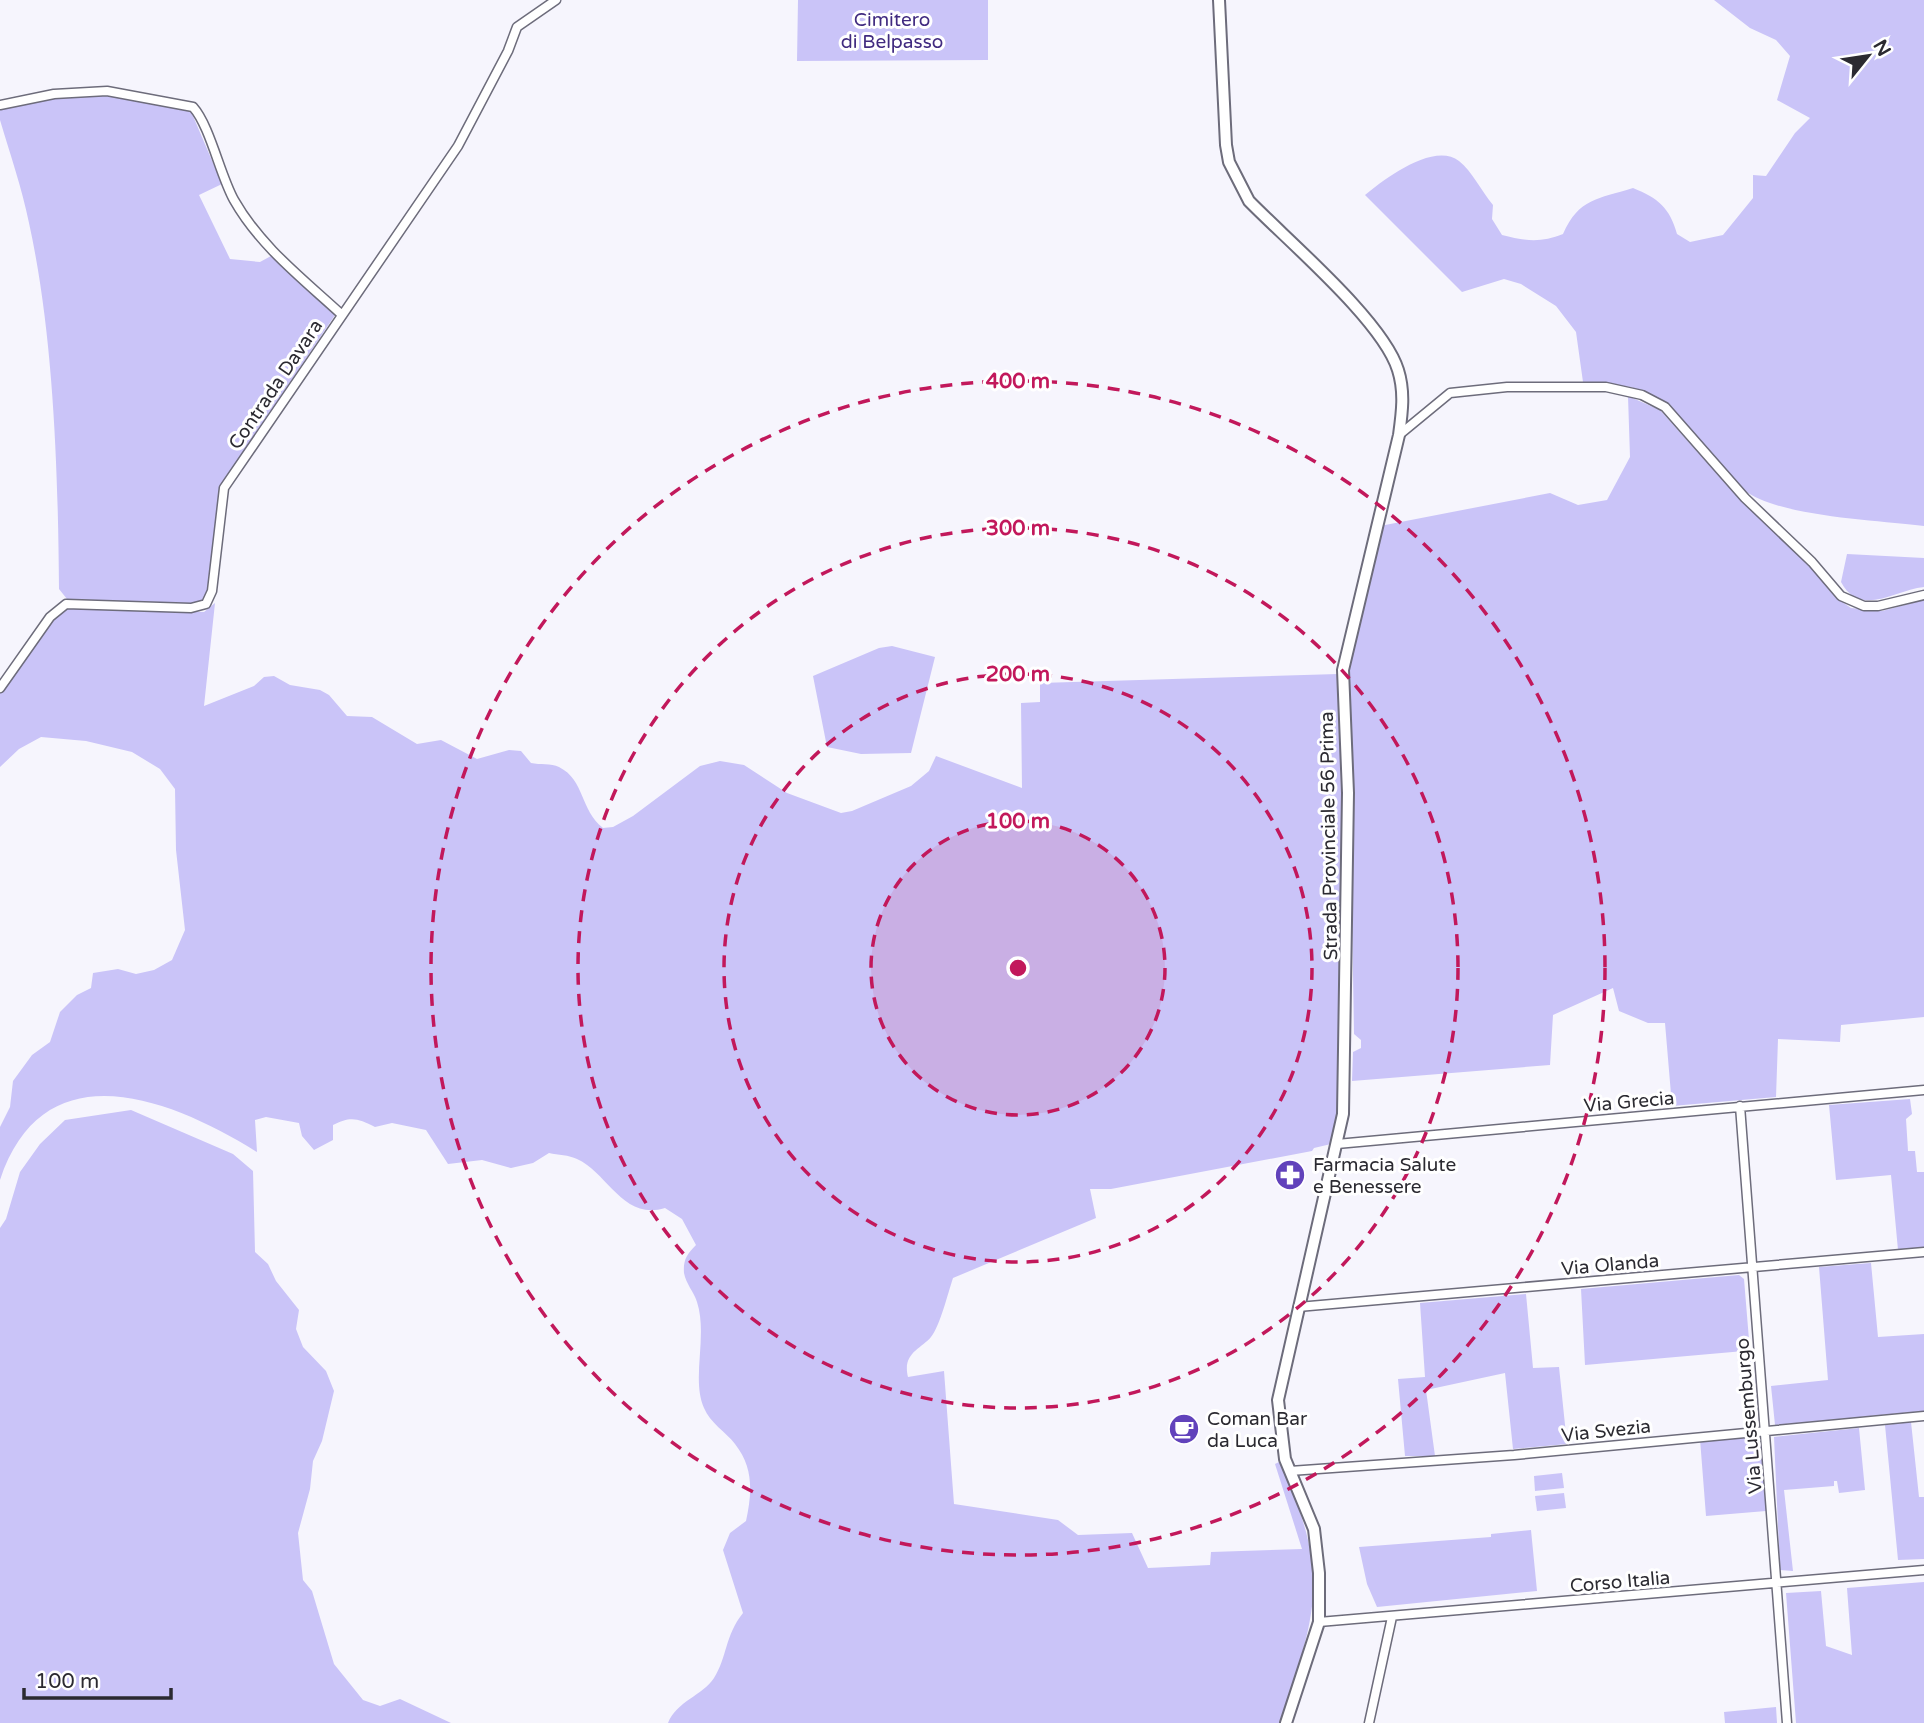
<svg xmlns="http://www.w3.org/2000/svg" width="1924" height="1723" font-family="'Varela Round',sans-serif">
<rect width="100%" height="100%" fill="#f6f5fd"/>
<path fill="#cac4f8" d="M798,0H988V60L797,61Z
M1714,0H1924V526C1878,520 1778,517 1744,490L1665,402L1631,387L1583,382L1576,332L1556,306L1521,284L1504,279L1462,292L1365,195C1383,180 1434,141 1459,161C1472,171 1482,192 1493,205L1492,219L1502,235C1525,241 1541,243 1563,234C1579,198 1598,199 1633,188C1658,198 1670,208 1677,234L1690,242L1723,235L1753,198V175L1766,176L1795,133L1810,118L1777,100L1790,56L1776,40L1750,28Z
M102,94L190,109L222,184L199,195L230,259L260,262L271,256L335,315L221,486L209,591L206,599L192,605L67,599L59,589C58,472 54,337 29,223C22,188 10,154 0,120V108L38,99Z
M1628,396L1660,410L1743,503L1810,566L1835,597L1851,608L1882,611L1924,600V1017L1841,1025L1840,1042L1778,1039L1776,1097L1672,1106L1665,1023H1648L1619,1011L1613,988L1553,1015L1550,1065L1352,1081L1353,1052L1361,1048V1040L1354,1034L1348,670L1380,526L1550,493L1578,505L1607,500L1630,457Z
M1847,554L1924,558V587C1895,590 1860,618 1841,582Z
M215,603L204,706L254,686L264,677L274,676L290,685L320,690L329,695L347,716L372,717L417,744L441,740L477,759L509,750L521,751L531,763C540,765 551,763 559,767C585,780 580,810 603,828L613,827L633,816L700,766L720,761L744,765L787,793L841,813L852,811L911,786L929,771L936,756L1022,788L1021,703L1040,702V683L1338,674L1342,833L1339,1102L1331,1144L1314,1148L1312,1151L1111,1189H1090L1096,1218L953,1278C948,1293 940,1326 931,1337C921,1349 902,1353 908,1377L944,1371L954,1504L1058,1520L1078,1535L1132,1533L1148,1568L1210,1565L1211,1552L1302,1549L1275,1464L1279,1462C1331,1572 1318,1612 1279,1723H668C677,1701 702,1696 714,1678C727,1658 725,1635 743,1613L723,1550L730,1533L746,1521C752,1493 754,1468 735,1444C726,1432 710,1423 704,1408C691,1379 708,1336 697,1302C694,1292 686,1284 684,1273C683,1260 687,1254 696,1245L682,1219L665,1208C623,1221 608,1173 577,1159C569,1155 558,1155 549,1153L533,1163L511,1168L482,1160L448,1164L426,1130L392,1123L375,1127C358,1118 350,1116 333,1125V1140L314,1150L302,1136L299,1123L266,1117L255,1120L257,1152C170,1098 44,1048 0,1180V1127L10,1107L13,1081L32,1055L50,1042L60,1012L77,995L91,988L93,973L118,969L136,974L154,970L172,960L185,930L176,850L175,789L160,769L132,752L86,741L41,737L19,749L0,767V693L52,620L67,608L204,612Z
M892,646L935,657L911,753L861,754L827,747L813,676L879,648Z
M1910,1099L1912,1114L1906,1119L1908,1151H1915L1917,1172H1924V1248L1898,1250L1891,1175L1836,1180L1829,1105Z
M131,1110L233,1154L253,1171L255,1252L268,1264L276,1281L299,1310L296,1329L303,1347L326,1371L334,1391L322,1441L313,1461L310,1489L298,1533L303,1580L312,1591L334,1664L363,1700L380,1706L400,1699L451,1723H0V1228L6,1219L20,1172L40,1144L65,1120Z
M1871,1263L1878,1337L1924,1334V1411L1775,1425L1771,1386L1828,1380L1819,1267Z
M1739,1275L1744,1279L1756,1425H1751L1744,1351L1585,1365L1581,1289Z
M1526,1294L1533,1368L1559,1367L1567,1444L1513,1449L1505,1373L1426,1390L1435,1456H1405L1398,1379L1425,1377L1420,1303Z
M1911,1422L1919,1497H1924V1559L1898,1560L1885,1425Z
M1859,1428L1865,1490L1839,1493L1837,1481H1834V1486L1784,1490L1793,1571L1780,1570L1774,1437Z
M1754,1434C1768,1443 1768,1494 1766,1511L1706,1516L1700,1439Z
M1562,1473L1564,1488L1535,1491L1534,1476Z
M1564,1493L1566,1508L1537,1511L1535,1496Z
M1531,1530L1537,1591L1377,1607L1367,1584L1359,1547L1491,1537V1534Z
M1924,1582V1723H1796L1786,1593L1821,1591L1826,1646L1852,1655L1847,1588Z
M1776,1707L1777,1723H1725L1724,1712Z"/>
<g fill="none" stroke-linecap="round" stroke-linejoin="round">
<g stroke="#6d6c7b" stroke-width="11">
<path id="street" d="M0,105L54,94L107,91L193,107C210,126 220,175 234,200C260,246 303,279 341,314
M1399,435L1450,393L1507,387H1606L1642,395L1665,407L1745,498L1812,562L1841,596L1864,606H1878L1924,595
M0,688L50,617L66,604L191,608L206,604L212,591L224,488L458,146L508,51L517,27L556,0
M1740,1106L1787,1723
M1337,1144L1924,1090
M1298,1307L1924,1252
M1290,1471L1514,1455L1924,1416
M1319,1622L1924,1570
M1369,1723L1392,1617"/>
</g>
<g stroke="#6d6c7b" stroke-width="14">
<path id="secondary" d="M1219,0L1226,145L1229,162L1249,201C1288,241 1383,321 1398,370C1405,392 1402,413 1399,435L1343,670L1348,793L1343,1114L1278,1400L1285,1459L1314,1529L1319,1573V1622L1286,1723"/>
</g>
<use href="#street" stroke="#fff" stroke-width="8"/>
<use href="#secondary" stroke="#fff" stroke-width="10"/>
</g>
<circle cx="1018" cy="968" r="147" fill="#c2185b" fill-opacity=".12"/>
<g fill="none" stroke="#c2185b" stroke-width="3.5" stroke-dasharray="12 9">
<circle cx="1018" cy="968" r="147"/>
<circle cx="1018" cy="968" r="294"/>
<circle cx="1018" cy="968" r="440"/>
<circle cx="1018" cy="968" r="587"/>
</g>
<defs>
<g id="pharmacy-disc" transform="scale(1.575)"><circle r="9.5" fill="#6142bb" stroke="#fff"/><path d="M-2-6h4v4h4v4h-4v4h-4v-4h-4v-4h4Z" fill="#fff"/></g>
<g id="cafe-disc" transform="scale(1.575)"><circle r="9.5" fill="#6142bb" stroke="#fff"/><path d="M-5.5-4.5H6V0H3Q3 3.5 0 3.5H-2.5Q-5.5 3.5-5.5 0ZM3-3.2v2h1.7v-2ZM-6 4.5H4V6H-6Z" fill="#fff"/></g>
</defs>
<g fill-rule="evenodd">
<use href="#pharmacy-disc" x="1290" y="1175"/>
<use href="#cafe-disc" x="1184" y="1429"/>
</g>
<g text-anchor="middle" stroke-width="6" stroke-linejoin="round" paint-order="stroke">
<g font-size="19" fill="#412b80" stroke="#fff">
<text x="892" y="26">Cimitero<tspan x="892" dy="22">di Belpasso</tspan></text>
</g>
<g font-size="19" fill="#2b2a31" stroke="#fff">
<text transform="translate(275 384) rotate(-56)" y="7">Contrada Davara</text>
<text transform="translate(1328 836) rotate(-91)" y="7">Strada Provinciale 56 Prima</text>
<text transform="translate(1629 1101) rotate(-5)" y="7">Via Grecia</text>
<text transform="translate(1610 1264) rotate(-5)" y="7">Via Olanda</text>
<text transform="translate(1748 1416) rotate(-95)" y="7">Via Lussemburgo</text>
<text transform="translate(1606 1430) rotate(-6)" y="7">Via Svezia</text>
<text transform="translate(1620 1581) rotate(-5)" y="7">Corso Italia</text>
</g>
<g font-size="19" fill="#2b2a31" stroke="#fff" text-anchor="start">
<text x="1313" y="1171">Farmacia Salute<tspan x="1313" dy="22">e Benessere</tspan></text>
<text x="1207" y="1425">Coman Bar<tspan x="1207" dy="22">da Luca</tspan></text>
</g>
</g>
<circle cx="1018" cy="968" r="10" fill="#c2185b" stroke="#fff" stroke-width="3.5"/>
<g font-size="21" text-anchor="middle" font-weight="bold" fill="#c2185b" stroke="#fff" stroke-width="6" stroke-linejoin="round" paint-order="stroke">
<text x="1018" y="388">400 m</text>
<text x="1018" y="535">300 m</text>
<text x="1018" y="681">200 m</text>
<text x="1018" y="828">100 m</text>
</g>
<g transform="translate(1868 56) rotate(60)" stroke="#ffffff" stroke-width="5" paint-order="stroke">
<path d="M0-5L12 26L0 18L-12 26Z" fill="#2b2a31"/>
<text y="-10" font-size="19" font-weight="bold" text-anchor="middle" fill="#2b2a31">N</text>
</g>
<path d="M24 1688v10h147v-10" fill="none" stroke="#2b2a31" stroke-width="3.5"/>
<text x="35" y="1688" font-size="21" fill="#2b2a31" stroke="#ffffff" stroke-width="5" paint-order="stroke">100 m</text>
</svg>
